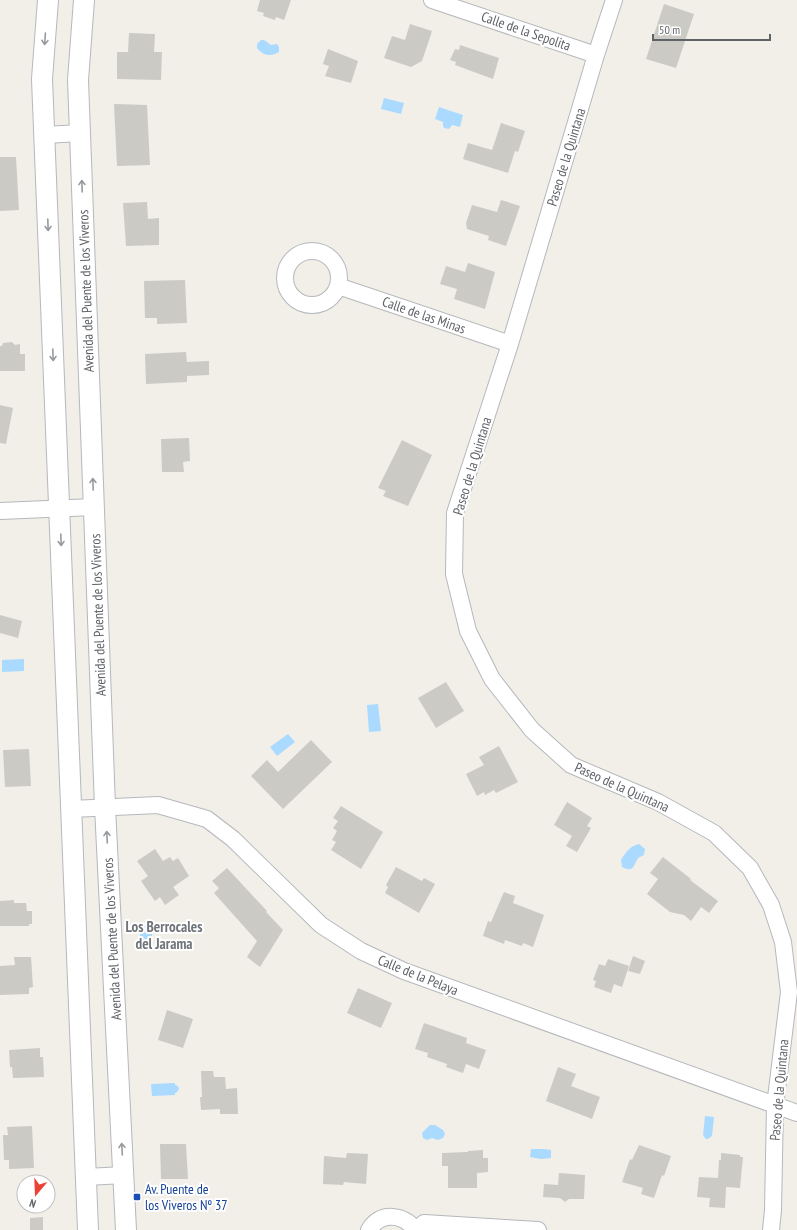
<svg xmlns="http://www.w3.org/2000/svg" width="797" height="1230" font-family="'PT Sans Narrow',sans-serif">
<rect width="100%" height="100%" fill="#f1efe8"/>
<path fill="#aadaff" d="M261,40H264L271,45L277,44L279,47V52C271,57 263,56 257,48V44Z
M384,98L404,103L401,114L381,109Z
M439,107L463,115L460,127L452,125L449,129L444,128L443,126V122L435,119Z
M24,659V671L2,672V660Z
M378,704L381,731L369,732L367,705Z
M288,734L295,742L277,756L270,747Z
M639,844L645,849L644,855L638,858C633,866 634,873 622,867L621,860C626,852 630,846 639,844Z
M144,924H148V926H152V948H140V927H143Z
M175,1083V1085L178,1086L179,1089L177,1092L175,1093V1095L152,1096L151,1084Z
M705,1116L714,1117L712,1136L708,1139H706L703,1135Z
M430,1125H435L443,1130L445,1134L443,1138L438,1140L432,1138L427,1140L423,1138L422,1133Z
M531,1149H544L551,1150V1158L541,1159L530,1157Z"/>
<path fill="#cccac5" d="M260,0H291L284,20L276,17L275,20L263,16L264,13L257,11Z
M664,4L694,14L676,68L646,59Z
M410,24L432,31L422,61L411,67L384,58L392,36L405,40Z
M129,33L155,34L154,52H162L161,80L117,79V52H128Z
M460,45L499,58L493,79L455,65L456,62L450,60L455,49L459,50Z
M328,49L358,61L351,83L325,76L329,66L323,64Z
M114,104L147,105L150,165L117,166Z
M501,123L525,131L518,152L515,151L508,173L463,159L468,143L492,150Z
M0,157H16L19,210L0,211Z
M501,200L520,206L506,246L488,240L489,236L467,229L466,223L472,205L497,212Z
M147,202L148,219L159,218V245L126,246L123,203Z
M468,263L495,272L485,309L454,299L457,289L440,284L446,266L465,272Z
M185,280L187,323L157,324V318H145L144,281Z
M12,342L15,345L20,344V354H25V371H0V346H2L3,343Z
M186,352L187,362L209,361V375L187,376V382L146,384L145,354Z
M0,405L13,408L6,444L0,443Z
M189,438L190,461L183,462L184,472H162L161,439Z
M402,440L432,455L408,506L383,496L386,491L378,488Z
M0,615L22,621L18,638L0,633Z
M446,682L464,711L436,728L418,698Z
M311,740L332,762L283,809L251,776L267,760L278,772Z
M499,746L518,782L496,793L494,790L485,795L484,792L477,796L466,774L484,765L479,757Z
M29,749L31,786L5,787L3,750Z
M567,802L592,818L587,826L591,828L577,852L566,846L572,836L554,825Z
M341,806L383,832L361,869L331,850L336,842L332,840L337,831L333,828L338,821L333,818Z
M155,849L163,861L170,857L173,861L178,858L189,876L173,887L179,895L165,905L160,897L155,901L141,881L148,876L137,861Z
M663,857L691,879L690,880L718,901L709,913L701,907L691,921L684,915L670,912L647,894L658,879L650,873Z
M396,867L422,881L424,878L435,884L419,913L385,893L388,887L386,885Z
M227,868L267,911L266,912L283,930L260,967L247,957L257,941L214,893L219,888L212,881Z
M504,892L515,896L513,903L544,915L533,947L523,943L522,946L505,940L504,944L483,936L488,921L491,922Z
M14,900V903H26L27,911H32V924H29V926H0V901Z
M633,956L645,961L640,974L628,971Z
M14,957H31L33,987L29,988V994L0,995V966L15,965Z
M608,959L629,966L622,987L614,984L611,993L594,987L596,981L593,980L599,964L605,966Z
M358,988L392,1003L381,1028L347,1013Z
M167,1010L193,1019L183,1048L158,1040Z
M424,1023L467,1038L466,1043L486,1050L479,1069L466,1064L463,1073L446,1067L447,1064L427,1057L428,1053L415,1049Z
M40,1048V1057H43L44,1077L13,1078L12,1067H10L9,1050Z
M558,1067L576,1074L571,1086L600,1097L592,1119L546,1101Z
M201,1071H213L214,1077H225L226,1089L237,1088L238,1114H220V1109L201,1110L200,1097H202Z
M32,1126L34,1168L9,1169V1160H4L3,1135H8L7,1127Z
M160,1144H186L188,1179H161Z
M639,1145L671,1156L664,1176L662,1175L654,1198L641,1194L643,1188L622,1182L630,1159L632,1160Z
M483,1150V1158H488V1172L477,1173V1188H448V1166H442V1153L468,1152V1151Z
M347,1153L368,1154L366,1184L344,1182L343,1185L323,1184L324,1156L346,1158Z
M721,1153L740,1155V1157H743L740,1188L726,1187L725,1208L709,1207L710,1198L697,1197L699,1177L718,1178L719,1160H721Z
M559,1173L585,1175L584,1199H569L565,1202L560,1198L543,1197L544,1184L558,1185Z
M43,1217V1230H30V1218Z"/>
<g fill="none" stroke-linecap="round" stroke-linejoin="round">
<g stroke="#b5b8bc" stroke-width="18">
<path id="minor" d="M432,0L596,55
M614,0L596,55L510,344L455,513L454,574L468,631L492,679L532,730L571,765L658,802L714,833L750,868L771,905L783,942L789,992L775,1106L773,1210L771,1230
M45,135L80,133
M285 278a27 27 0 1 1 54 0a27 27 0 1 1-54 0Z
M338,286L510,344
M0,511L94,507
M71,809L158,805L207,819L233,839L321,925L361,951L404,971L797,1113
M86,1177L124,1175
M369,1230C381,1211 403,1214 416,1230
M416,1230L424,1223L538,1230"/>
</g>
<g stroke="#b5b8bc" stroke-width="22">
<path id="tertiary" d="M48,0L42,79L88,1230
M84,0L78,80L105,807L126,1230"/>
</g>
<use href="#minor" stroke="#fff" stroke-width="16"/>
<use href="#tertiary" stroke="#fff" stroke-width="20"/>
</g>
<defs><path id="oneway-shaft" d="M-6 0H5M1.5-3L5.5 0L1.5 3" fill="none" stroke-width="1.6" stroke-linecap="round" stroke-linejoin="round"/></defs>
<g stroke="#979a9d">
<use href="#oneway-shaft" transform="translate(45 39) rotate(94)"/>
<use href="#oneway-shaft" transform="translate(82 186) rotate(-92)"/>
<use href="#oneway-shaft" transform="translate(48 225) rotate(88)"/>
<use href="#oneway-shaft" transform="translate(53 355) rotate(88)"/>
<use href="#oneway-shaft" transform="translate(93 484) rotate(-92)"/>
<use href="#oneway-shaft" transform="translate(61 540) rotate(88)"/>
<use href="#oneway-shaft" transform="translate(107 837) rotate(-93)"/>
<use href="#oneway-shaft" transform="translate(122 1149) rotate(-93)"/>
</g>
<rect fill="#1a4fb4" stroke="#fff" stroke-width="1.5" x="133" y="1193" width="8" height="8" rx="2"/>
<g text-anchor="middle" stroke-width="4" stroke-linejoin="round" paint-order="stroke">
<g font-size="14" fill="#5f6368" stroke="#fff">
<text transform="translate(526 31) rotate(19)" y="5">Calle de la Sepolita</text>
<text transform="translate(566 157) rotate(-73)" y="5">Paseo de la Quintana</text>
<text transform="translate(86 291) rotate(-92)" y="5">Avenida del Puente de los Viveros</text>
<text transform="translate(424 315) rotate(19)" y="5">Calle de las Minas</text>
<text transform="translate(472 466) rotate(-73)" y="5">Paseo de la Quintana</text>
<text transform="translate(98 615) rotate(-92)" y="5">Avenida del Puente de los Viveros</text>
<text transform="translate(622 787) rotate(24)" y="5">Paseo de la Quintana</text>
<text transform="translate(112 939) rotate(-93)" y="5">Avenida del Puente de los Viveros</text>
<text transform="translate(418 975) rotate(22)" y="5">Calle de la Pelaya</text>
<text transform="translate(779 1090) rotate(-85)" y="5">Paseo de la Quintana</text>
</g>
<g font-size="14" fill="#164399" stroke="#fff" text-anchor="start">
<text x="145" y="1194">Av. Puente de<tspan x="145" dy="16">los Viveros Nº 37</tspan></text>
</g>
<g font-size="15" font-weight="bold" fill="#70757a" stroke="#fff">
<text x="164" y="932">Los Berrocales<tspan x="164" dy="17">del Jarama</tspan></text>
</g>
</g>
<g transform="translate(36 1194) rotate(199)"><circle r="19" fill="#ffffff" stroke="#bfc1c3"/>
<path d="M0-3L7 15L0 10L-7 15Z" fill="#ea4335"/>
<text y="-6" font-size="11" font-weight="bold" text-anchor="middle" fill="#5f6368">N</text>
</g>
<path d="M653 34v6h117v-6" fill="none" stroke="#5f6368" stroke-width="2"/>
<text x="659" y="34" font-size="12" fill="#5f6368" stroke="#ffffff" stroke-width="3" paint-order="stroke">50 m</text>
</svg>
